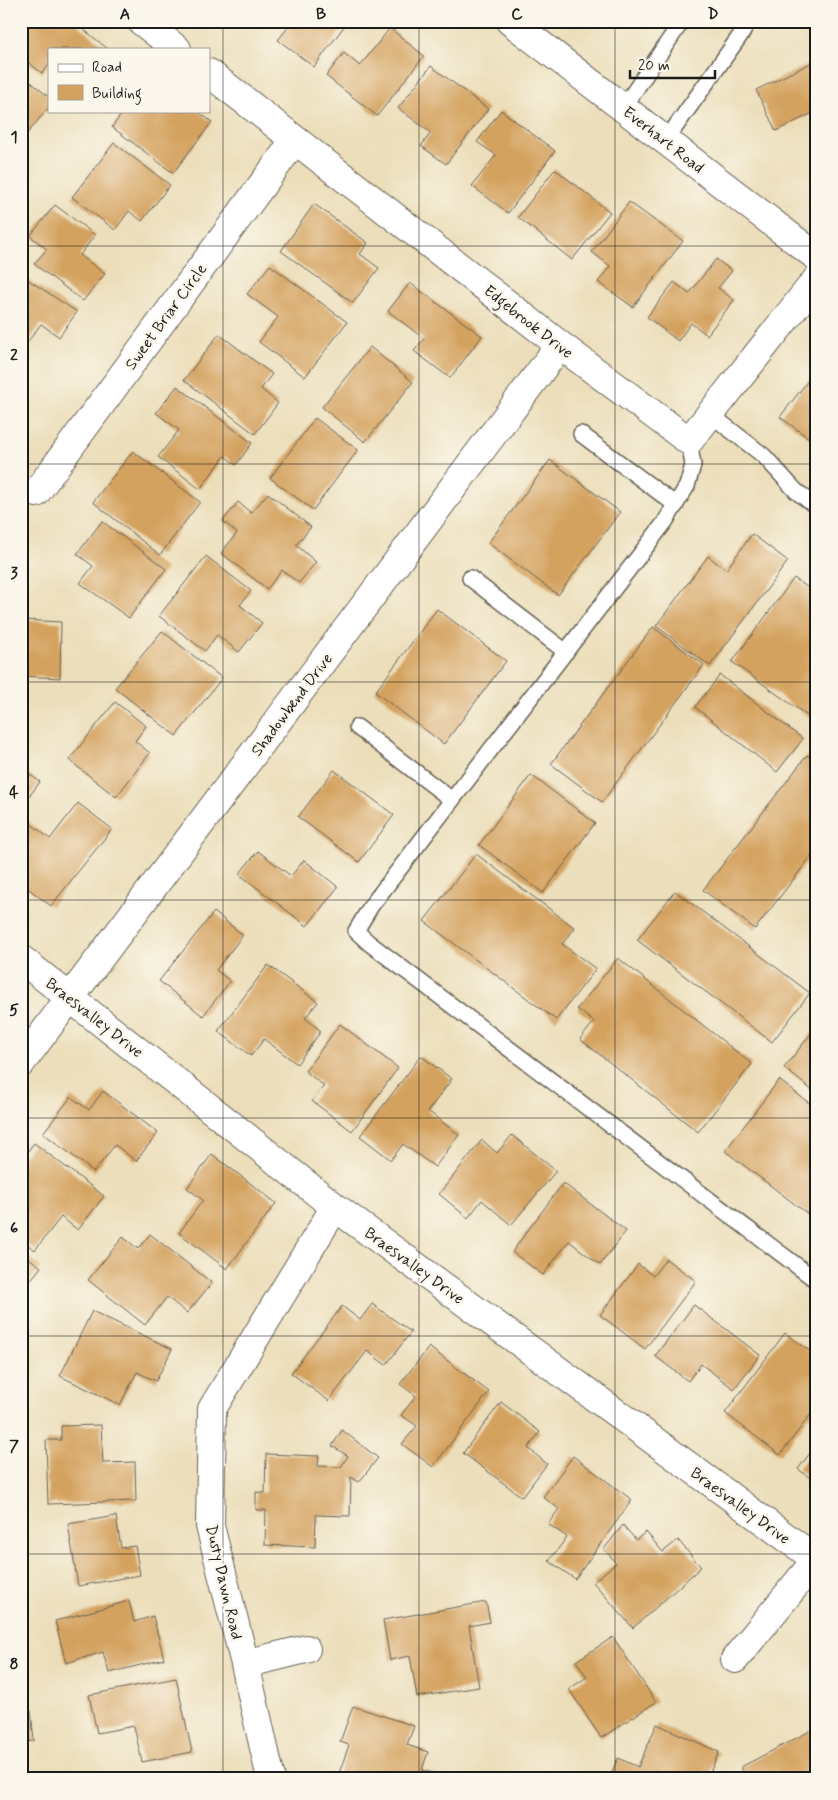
<svg xmlns="http://www.w3.org/2000/svg" width="838" height="1800" font-family="Mynerve,sans-serif">
<rect width="100%" height="100%" fill="#fbf7ec"/>
<filter id="ink" filterUnits="userSpaceOnUse"><feTurbulence type="fractalNoise" baseFrequency=".02" numOctaves="2"/><feDisplacementMap in="SourceGraphic" scale="10" xChannelSelector="R" yChannelSelector="G"/><feConvolveMatrix kernelMatrix="1 2 1 2 8 2 1 2 1" color-interpolation-filters="sRGB"/></filter>
<filter id="wash" filterUnits="userSpaceOnUse"><feTurbulence type="fractalNoise" baseFrequency=".0096" numOctaves="4" result="noise"/><feDisplacementMap in="SourceGraphic" scale="20" xChannelSelector="R" yChannelSelector="G"/><feGaussianBlur stdDeviation="1.12" result="paint"/><feColorMatrix in="noise" values="0 0 0 0 0 0 0 0 0 0 0 0 0 0 0 0 0 1.4 0 .05"/><feComposite in="paint" operator="in"/></filter>
<g filter="url(#wash)">
<rect width="100%" height="100%" fill="#ecdeba"/>
<g id="blocks">
<path fill="#d4a25f" d="M21,21H73L108,49H49V65L42,73L21,57Z
M285,21H348L314,67L278,40L290,25Z
M390,28L424,56L377,116L326,76L344,53L360,66Z
M817,60V111L776,131L756,90Z
M431,66L488,109L446,164L421,146L431,133L398,108Z
M21,74L49,97V107L21,141Z
M501,110L555,151L508,213L472,186L496,155L477,142Z
M124,111H197L212,122L173,173L112,127Z
M114,143L170,185L142,221L129,211L115,230L72,197Z
M555,169L610,212L572,260L518,217Z
M629,202L683,241L633,307L598,282L610,266L592,252Z
M314,204L368,243L360,254L379,268L353,303L281,251Z
M55,205L95,235L80,255L105,274L83,301L34,264L47,249L30,236Z
M716,259L732,271L718,288L734,300L707,335L691,323L678,341L647,317L674,282L689,294Z
M270,265L347,322L305,377L259,342L278,317L247,294Z
M21,275L77,312L59,337L41,324L23,348L21,346Z
M410,283L482,336L450,378L414,351L424,339L388,311Z
M219,334L272,374L261,389L278,403L255,434L184,380Z
M370,347L413,382L365,442L322,407Z
M817,369V444L780,417Z
M177,386L252,443L236,465L225,456L200,489L158,457L179,430L156,413Z
M315,418L358,450L313,510L270,478Z
M133,451L200,502L160,555L93,502Z
M550,460L620,512L558,595L488,543Z
M268,493L311,527L296,545L316,562L299,583L282,570L267,589L221,553L237,533L223,521L238,502L251,513Z
M102,521L166,569L129,618L80,583L93,566L77,554Z
M752,534L788,561L710,666L656,626L708,556L726,570Z
M206,556L251,591L240,605L262,623L239,652L217,635L205,651L159,616Z
M794,578L817,594V707L809,717L732,662Z
M21,589L24,590L23,620L61,622L60,678L21,676Z
M437,609L506,661L444,744L375,692Z
M653,627L704,665L602,802L551,764Z
M162,631L222,678L176,736L115,688Z
M720,675L803,739L777,772L695,707Z
M115,702L146,726L135,741L150,753L116,797L69,760Z
M807,755L817,762V849L755,929L703,890Z
M21,768L40,782L21,807Z
M334,770L394,815L359,862L298,817Z
M531,775L595,823L543,893L479,845Z
M78,803L112,829L51,906L21,883V823L25,819L50,839Z
M258,851L291,876L304,860L338,887L307,926L239,874Z
M476,854L575,928L562,944L596,969L556,1020L424,921Z
M675,891L810,993L772,1042L637,940Z
M214,912L243,935L216,970L230,981L203,1016L159,981Z
M618,958L752,1064L698,1132L580,1039L594,1022L577,1009Z
M268,965L318,1002L305,1018L321,1031L297,1064L264,1039L251,1056L218,1031Z
M340,1024L398,1068L352,1131L312,1101L324,1086L305,1071Z
M817,1026V1094L784,1068Z
M421,1056L452,1079L428,1111L459,1135L435,1167L403,1144L391,1160L360,1136Z
M779,1080L817,1109V1221L725,1151Z
M103,1091L158,1133L136,1161L115,1145L94,1172L43,1133L71,1097L89,1110Z
M512,1135L556,1171L511,1225L482,1200L468,1218L439,1194L482,1140L497,1153Z
M34,1143L104,1196L78,1230L61,1217L35,1250L21,1240V1160Z
M212,1154L276,1203L227,1269L179,1233L203,1200L187,1188Z
M563,1183L626,1231L600,1265L569,1241L543,1275L512,1252Z
M150,1234L212,1283L187,1313L167,1297L145,1325L88,1280L123,1237L138,1249Z
M21,1252L41,1267L21,1292Z
M666,1259L696,1281L645,1349L600,1315L638,1264L653,1276Z
M372,1304L411,1332L386,1365L367,1351L329,1401L291,1373L342,1306L360,1320Z
M694,1305L760,1355L734,1389L701,1364L688,1381L655,1356Z
M92,1311L172,1349L156,1381L137,1372L120,1405L60,1376Z
M785,1333L817,1356V1406L780,1455L725,1413Z
M429,1347L489,1392L433,1467L402,1444L417,1426L401,1415L416,1396L400,1384Z
M501,1402L540,1432L528,1448L547,1464L522,1497L463,1453Z
M101,1425L103,1463L135,1462L136,1501L48,1504L46,1440H61V1426Z
M342,1430L378,1458L359,1482L351,1477L350,1516L316,1515L315,1547L265,1545L266,1510H256V1492L265,1493L266,1454L319,1456L318,1466L341,1467L348,1456L332,1446Z
M817,1444V1483L798,1469Z
M573,1456L632,1500L575,1579L549,1561L567,1537L548,1524L559,1509L543,1497Z
M116,1516L121,1548L135,1546L140,1575L78,1586L68,1524Z
M623,1525L636,1540L646,1532L663,1552L678,1540L701,1567L633,1628L593,1582L616,1563L604,1549Z
M129,1601L134,1622L153,1616L164,1659L109,1673L103,1652L66,1663L55,1621Z
M486,1602L490,1622L469,1626L479,1687L417,1697L410,1656L390,1660L383,1620Z
M613,1637L656,1702L601,1738L569,1689L587,1677L576,1661Z
M176,1678L192,1752L142,1762L134,1726L97,1733L89,1695Z
M21,1689L25,1711H31L34,1741L21,1742Z
M353,1706L414,1726L407,1745L428,1752L422,1770L442,1777V1779H337L349,1745L340,1742Z
M657,1724L719,1752L707,1779H609L618,1758L638,1767Z
M810,1731L817,1743V1779H747L741,1767Z
M209,1776V1779H174V1777Z"/>
</g>
</g>
<g filter="url(#ink)">
<use href="#blocks" fill-opacity="0" stroke="#656053" stroke-width="1"/>
<g fill="none" stroke-linecap="round" stroke-linejoin="round">
<g stroke="#656053" stroke-width="18">
<path id="service" d="M623,108L682,21
M666,140L742,33L747,21
M710,414L764,456L796,491L817,507
M581,434L676,505
M689,441L693,465L687,486L665,522L371,906L356,931L369,943L817,1281
M470,578L566,652
M357,727L452,800"/>
</g>
<g stroke="#656053" stroke-width="30">
<path id="minor" d="M141,21L177,49
M209,73L560,345L689,441L817,279
M36,493L295,140
M21,959L335,1207L817,1560
M21,1063L560,345
M735,1659L816,1560
M245,1664L306,1649
M271,1779L245,1664L210,1526L212,1409L335,1207"/>
</g>
<g stroke="#656053" stroke-width="30">
<path id="secondary" d="M510,21L817,257"/>
</g>
<use href="#service" stroke="#fff" stroke-width="15"/>
<use href="#minor" stroke="#fff" stroke-width="28"/>
<use href="#secondary" stroke="#fff" stroke-width="28"/>
</g>
</g>
<path fill="none" stroke="#1c1c1c" stroke-width="1" stroke-opacity="0.55" d="M223,21V1779M419,21V1779M615,21V1779M21,246H817M21,464H817M21,682H817M21,900H817M21,1118H817M21,1336H817M21,1554H817"/>
<g text-anchor="middle" stroke-width="5" stroke-linejoin="round" paint-order="stroke">
<g font-size="16" fill="#1c1c1c" stroke="#fbf7ec">
<text transform="translate(664 139) rotate(38)" y="6">Everhart Road</text>
<text transform="translate(165 316) rotate(-54)" y="6">Sweet Briar Circle</text>
<text transform="translate(529 321) rotate(38)" y="6">Edgebrook Drive</text>
<text transform="translate(291 704) rotate(-53)" y="6">Shadowbend Drive</text>
<text transform="translate(95 1017) rotate(38)" y="6">Braesvalley Drive</text>
<text transform="translate(415 1265) rotate(36)" y="6">Braesvalley Drive</text>
<text transform="translate(741 1505) rotate(36)" y="6">Braesvalley Drive</text>
<text transform="translate(225 1582) rotate(77)" y="6">Dusty Dawn Road</text>
</g>
</g>
<rect width="838" height="1800" fill="none" stroke="#fbf7ec" stroke-width="55"/>
<rect x="48" y="48" width="162" height="65" fill="#fbf7ec" stroke="#a29f99"/>
<rect x="58" y="64" width="25" height="8" fill="#ffffff" stroke="#a29f99"/>
<text x="92" y="72" font-size="15" fill="#1c1c1c">Road</text>
<rect x="58" y="85" width="25" height="15" fill="#d4a25f" stroke="#a29f99"/>
<text x="92" y="98" font-size="15" fill="#1c1c1c">Building</text>
<path d="M630 70v8h85v-8" fill="none" stroke="#1c1c1c" stroke-width="2.5"/>
<text x="638" y="70" font-size="15" fill="#1c1c1c" stroke="#fbf7ec" stroke-width="4" paint-order="stroke">20 m</text>
<rect x="28" y="28" width="782" height="1744" fill="none" stroke="#1c1c1c" stroke-width="2"/>
<g font-size="16" text-anchor="middle" font-weight="bold" fill="#1c1c1c">
<text x="125" y="19">A</text>
<text x="321" y="19">B</text>
<text x="517" y="19">C</text>
<text x="713" y="19">D</text>
<text x="14" y="142">1</text>
<text x="14" y="360">2</text>
<text x="14" y="578">3</text>
<text x="14" y="797">4</text>
<text x="14" y="1015">5</text>
<text x="14" y="1233">6</text>
<text x="14" y="1451">7</text>
<text x="14" y="1669">8</text>
</g>
</svg>
